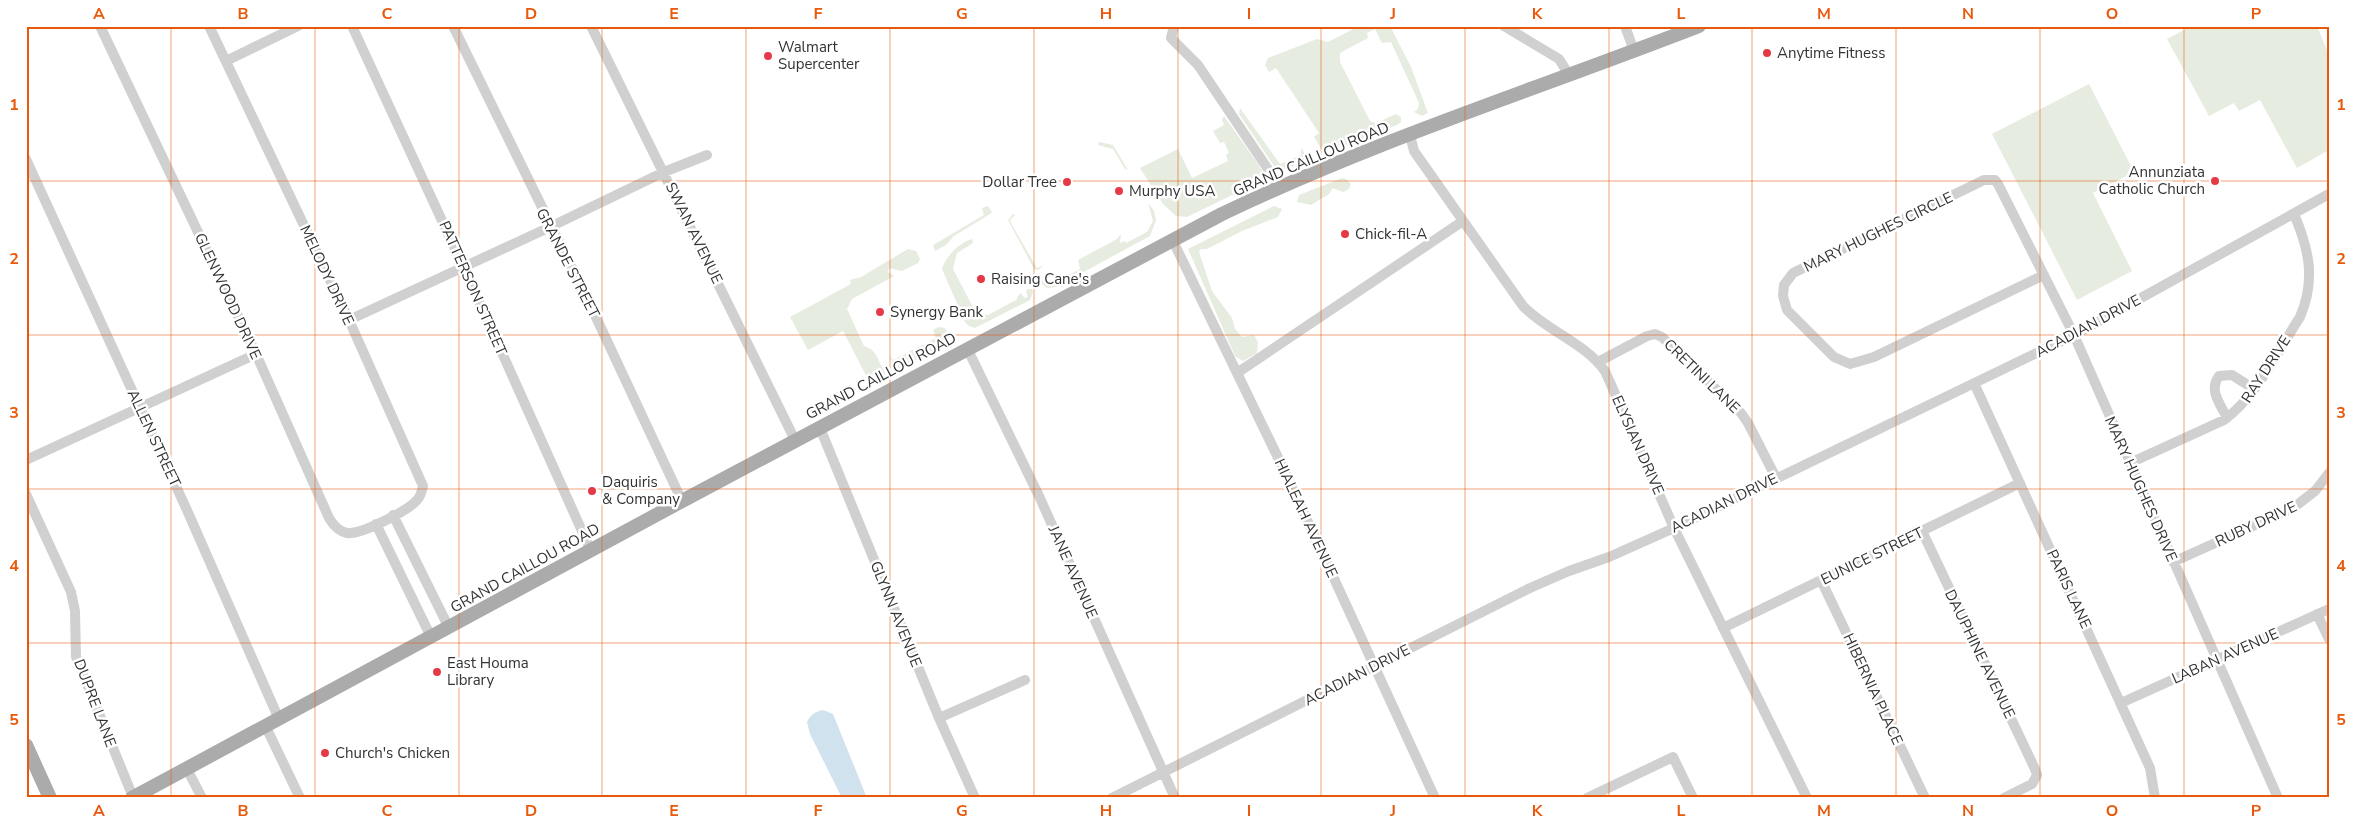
<svg xmlns="http://www.w3.org/2000/svg" width="2355" height="824" font-family="'Nunito Sans',sans-serif">
<rect width="100%" height="100%" fill="#fff"/>
<path fill="#e6ecdf" d="M1359,26H1390L1411,67L1428,113L1422,116L1414,112L1418,109L1419,103L1391,42L1382,43L1375,29L1367,33L1368,38L1340,53V62L1370,121L1376,123L1396,114L1401,117V122L1397,125L1343,146L1322,150L1314,137L1319,133L1276,68L1269,72L1265,65L1268,58L1317,39L1328,42Z
M2191,26H2317L2329,55V150L2297,168L2260,100L2239,111L2234,103L2209,116L2167,39Z
M2089,84L2134,172L2093,193L2132,271L2077,300L1992,134Z
M1240,108L1280,164L1301,155V148L1304,152V159L1296,165L1280,171L1276,169L1239,114Z
M1224,116L1258,164L1265,176L1261,181L1187,217L1176,216L1163,204L1140,168L1178,149L1192,178L1228,161L1226,155L1229,153L1224,142L1220,143L1213,131L1224,125L1222,120Z
M1099,142L1113,145L1128,170L1125,169L1113,149L1098,145Z
M1342,178L1346,179L1351,184L1349,189L1343,192L1333,188L1329,194L1311,205L1297,202L1299,195Z
M1148,203L1154,211L1156,220L1150,236L1056,287L1047,288L1042,284V281L1044,280L1048,286L1080,269L1078,260L1117,239L1121,234L1120,243L1125,241L1126,243L1147,232L1153,221Z
M988,206L992,212L990,214L954,236L946,245L935,251L933,245L984,215L982,208Z
M1274,206L1282,209L1278,217L1242,231L1207,249H1201L1199,252L1212,291L1232,318L1235,329L1242,337L1254,335L1258,342L1257,353L1243,361L1235,356L1188,249Z
M1013,214L1015,215L1010,220L1012,225L1037,268L1044,265L1038,270L1034,269L1008,220Z
M972,239L973,243L957,253L953,269L976,313L988,315L1016,300L1020,293L1025,298L1028,297L1026,292L1027,289H1032L1033,292L1030,300L975,328L969,326L965,322L942,269C945,257 960,242 972,239Z
M908,249L916,251L920,259L918,263L902,271L889,268L888,272L894,276L852,299L847,309L864,346L871,349L876,355L885,373V377L871,385L843,331L808,350L790,317L851,284L850,280L861,277Z
M938,327L945,328L949,336L945,346L896,370L889,355L893,360L936,338L933,330Z
M843,389L846,395L850,393L851,396L833,405L830,395Z"/>
<path fill="#cfe2ee" d="M823,710L833,714L867,798H842L810,734L807,722C811,714 815,712 823,710Z"/>
<g fill="none" stroke-linecap="round" stroke-linejoin="round">
<path stroke="#d0d0d0" stroke-width="10" d="M100,26L256,354L329,518C333,525 338,531 347,533C360,535 408,511 417,500C421,496 422,491 423,486L349,320L209,26
M352,26L463,266L591,551
M453,26L594,313L682,501
M591,26L795,440
M1174,26L1171,38L1198,65L1280,187
M1504,26L1559,59L1569,75
M1625,26L1634,51
M226,61L298,26
M1410,135L1414,151L1523,306C1547,331 1584,342 1605,371L1674,528L1807,798
M26,159L186,508L278,717
M1172,239L1285,472L1435,798
M2044,275L1874,357L1850,364L1834,357L1787,310L1783,296L1784,285L1793,273L1984,180H1995L1998,184L2074,335L2278,798
M349,320L550,227L664,172L707,155
M967,348L1039,496L1175,798
M1598,362L1647,336L1655,334L1662,337L1741,413L1748,423L1776,478
M1237,373L1463,221
M1974,383L2150,768L2155,798
M2227,418C2221,405 2208,390 2219,376L2232,375L2254,389
M820,428L939,718L975,798
M26,460L256,354
M2130,463L2224,420C2258,395 2277,352 2300,317C2316,280 2309,249 2294,214
M26,494L71,592L75,611L76,657L133,797
M393,515L449,628
M376,524L431,637
M1922,531L2035,769L2037,775L2032,784L2004,798
M2173,562L2293,508L2315,491L2329,473
M1821,580L1925,798
M2317,614L2329,639
M1723,628L2020,483
M2121,703L2329,609
M939,718L1025,680
M265,725L300,798
M186,767L202,798
M1112,798L1530,588L1569,571L1609,557L1674,528L2074,335L2329,194
M1587,798L1673,757L1693,798"/>
<path stroke="#ababab" stroke-width="14" d="M26,745L50,798
M132,798L682,501L1222,214C1376,140 1540,88 1699,26"/>
</g>
<path fill="none" stroke="#e8590c" stroke-width="1" stroke-opacity="0.55" d="M171,26V798M315,26V798M459,26V798M602,26V798M746,26V798M890,26V798M1034,26V798M1178,26V798M1321,26V798M1465,26V798M1609,26V798M1752,26V798M1896,26V798M2040,26V798M2184,26V798M26,181H2329M26,335H2329M26,489H2329M26,643H2329"/>
<g fill="#e63946" stroke="#fff" stroke-width="2">
<circle cx="1767" cy="53" r="5"/>
<circle cx="768" cy="56" r="5"/>
<circle cx="2215" cy="181" r="5"/>
<circle cx="1067" cy="182" r="5"/>
<circle cx="1119" cy="191" r="5"/>
<circle cx="1345" cy="234" r="5"/>
<circle cx="981" cy="279" r="5"/>
<circle cx="880" cy="312" r="5"/>
<circle cx="592" cy="491" r="5"/>
<circle cx="437" cy="672" r="5"/>
<circle cx="325" cy="753" r="5"/>
</g>
<g text-anchor="middle" stroke-width="5" stroke-linejoin="round" paint-order="stroke">
<g font-size="15" fill="#333" stroke="#fff" text-anchor="start">
<text x="778" y="52">Walmart<tspan x="778" dy="17">Supercenter</tspan></text>
<text x="1777" y="58">Anytime Fitness</text>
<text x="2205" y="177" text-anchor="end">Annunziata<tspan x="2205" dy="17">Catholic Church</tspan></text>
<text x="1057" y="187" text-anchor="end">Dollar Tree</text>
<text x="1129" y="196">Murphy USA</text>
<text x="1355" y="239">Chick-fil-A</text>
<text x="991" y="284">Raising Cane's</text>
<text x="890" y="317">Synergy Bank</text>
<text x="602" y="487">Daquiris<tspan x="602" dy="17">&amp; Company</tspan></text>
<text x="447" y="668">East Houma<tspan x="447" dy="17">Library</tspan></text>
<text x="335" y="758">Church's Chicken</text>
</g>
<g font-size="15" fill="#333" stroke="#fff">
<text transform="translate(1311 159) rotate(-23)" y="5">GRAND CAILLOU ROAD</text>
<text transform="translate(1878 232) rotate(-26)" y="5">MARY HUGHES CIRCLE</text>
<text transform="translate(694 233) rotate(64)" y="5">SWAN AVENUE</text>
<text transform="translate(568 263) rotate(63)" y="5">GRANDE STREET</text>
<text transform="translate(327 275) rotate(65)" y="5">MELODY DRIVE</text>
<text transform="translate(473 288) rotate(66)" y="5">PATTERSON STREET</text>
<text transform="translate(228 296) rotate(65)" y="5">GLENWOOD DRIVE</text>
<text transform="translate(2088 326) rotate(-28)" y="5">ACADIAN DRIVE</text>
<text transform="translate(2266 369) rotate(-57)" y="5">RAY DRIVE</text>
<text transform="translate(881 376) rotate(-28)" y="5">GRAND CAILLOU ROAD</text>
<text transform="translate(1702 376) rotate(44)" y="5">CRETINI LANE</text>
<text transform="translate(154 438) rotate(65)" y="5">ALLEN STREET</text>
<text transform="translate(1638 445) rotate(66)" y="5">ELYSIAN DRIVE</text>
<text transform="translate(2141 489) rotate(66)" y="5">MARY HUGHES DRIVE</text>
<text transform="translate(1724 503) rotate(-26)" y="5">ACADIAN DRIVE</text>
<text transform="translate(1306 518) rotate(65)" y="5">HIALEAH AVENUE</text>
<text transform="translate(2256 524) rotate(-25)" y="5">RUBY DRIVE</text>
<text transform="translate(1872 556) rotate(-26)" y="5">EUNICE STREET</text>
<text transform="translate(525 568) rotate(-29)" y="5">GRAND CAILLOU ROAD</text>
<text transform="translate(1073 572) rotate(66)" y="5">JANE AVENUE</text>
<text transform="translate(2069 589) rotate(65)" y="5">PARIS LANE</text>
<text transform="translate(896 614) rotate(68)" y="5">GLYNN AVENUE</text>
<text transform="translate(1980 654) rotate(64)" y="5">DAUPHINE AVENUE</text>
<text transform="translate(2225 656) rotate(-24)" y="5">LABAN AVENUE</text>
<text transform="translate(1357 675) rotate(-27)" y="5">ACADIAN DRIVE</text>
<text transform="translate(1873 689) rotate(65)" y="5">HIBERNIA PLACE</text>
<text transform="translate(95 703) rotate(69)" y="5">DUPRE LANE</text>
</g>
</g>
<rect width="2355" height="824" fill="none" stroke="#ffffff" stroke-width="55"/>
<rect x="28" y="28" width="2300" height="768" fill="none" stroke="#e8590c" stroke-width="2"/>
<g font-size="16" text-anchor="middle" font-weight="bold" fill="#e8590c">
<text x="99" y="19">A</text>
<text x="243" y="19">B</text>
<text x="387" y="19">C</text>
<text x="531" y="19">D</text>
<text x="674" y="19">E</text>
<text x="818" y="19">F</text>
<text x="962" y="19">G</text>
<text x="1106" y="19">H</text>
<text x="1249" y="19">I</text>
<text x="1393" y="19">J</text>
<text x="1537" y="19">K</text>
<text x="1681" y="19">L</text>
<text x="1824" y="19">M</text>
<text x="1968" y="19">N</text>
<text x="2112" y="19">O</text>
<text x="2256" y="19">P</text>
<text x="14" y="110">1</text>
<text x="2341" y="110">1</text>
<text x="14" y="264">2</text>
<text x="2341" y="264">2</text>
<text x="14" y="418">3</text>
<text x="2341" y="418">3</text>
<text x="14" y="571">4</text>
<text x="2341" y="571">4</text>
<text x="14" y="725">5</text>
<text x="2341" y="725">5</text>
<text x="99" y="816">A</text>
<text x="243" y="816">B</text>
<text x="387" y="816">C</text>
<text x="531" y="816">D</text>
<text x="674" y="816">E</text>
<text x="818" y="816">F</text>
<text x="962" y="816">G</text>
<text x="1106" y="816">H</text>
<text x="1249" y="816">I</text>
<text x="1393" y="816">J</text>
<text x="1537" y="816">K</text>
<text x="1681" y="816">L</text>
<text x="1824" y="816">M</text>
<text x="1968" y="816">N</text>
<text x="2112" y="816">O</text>
<text x="2256" y="816">P</text>
</g>
</svg>
